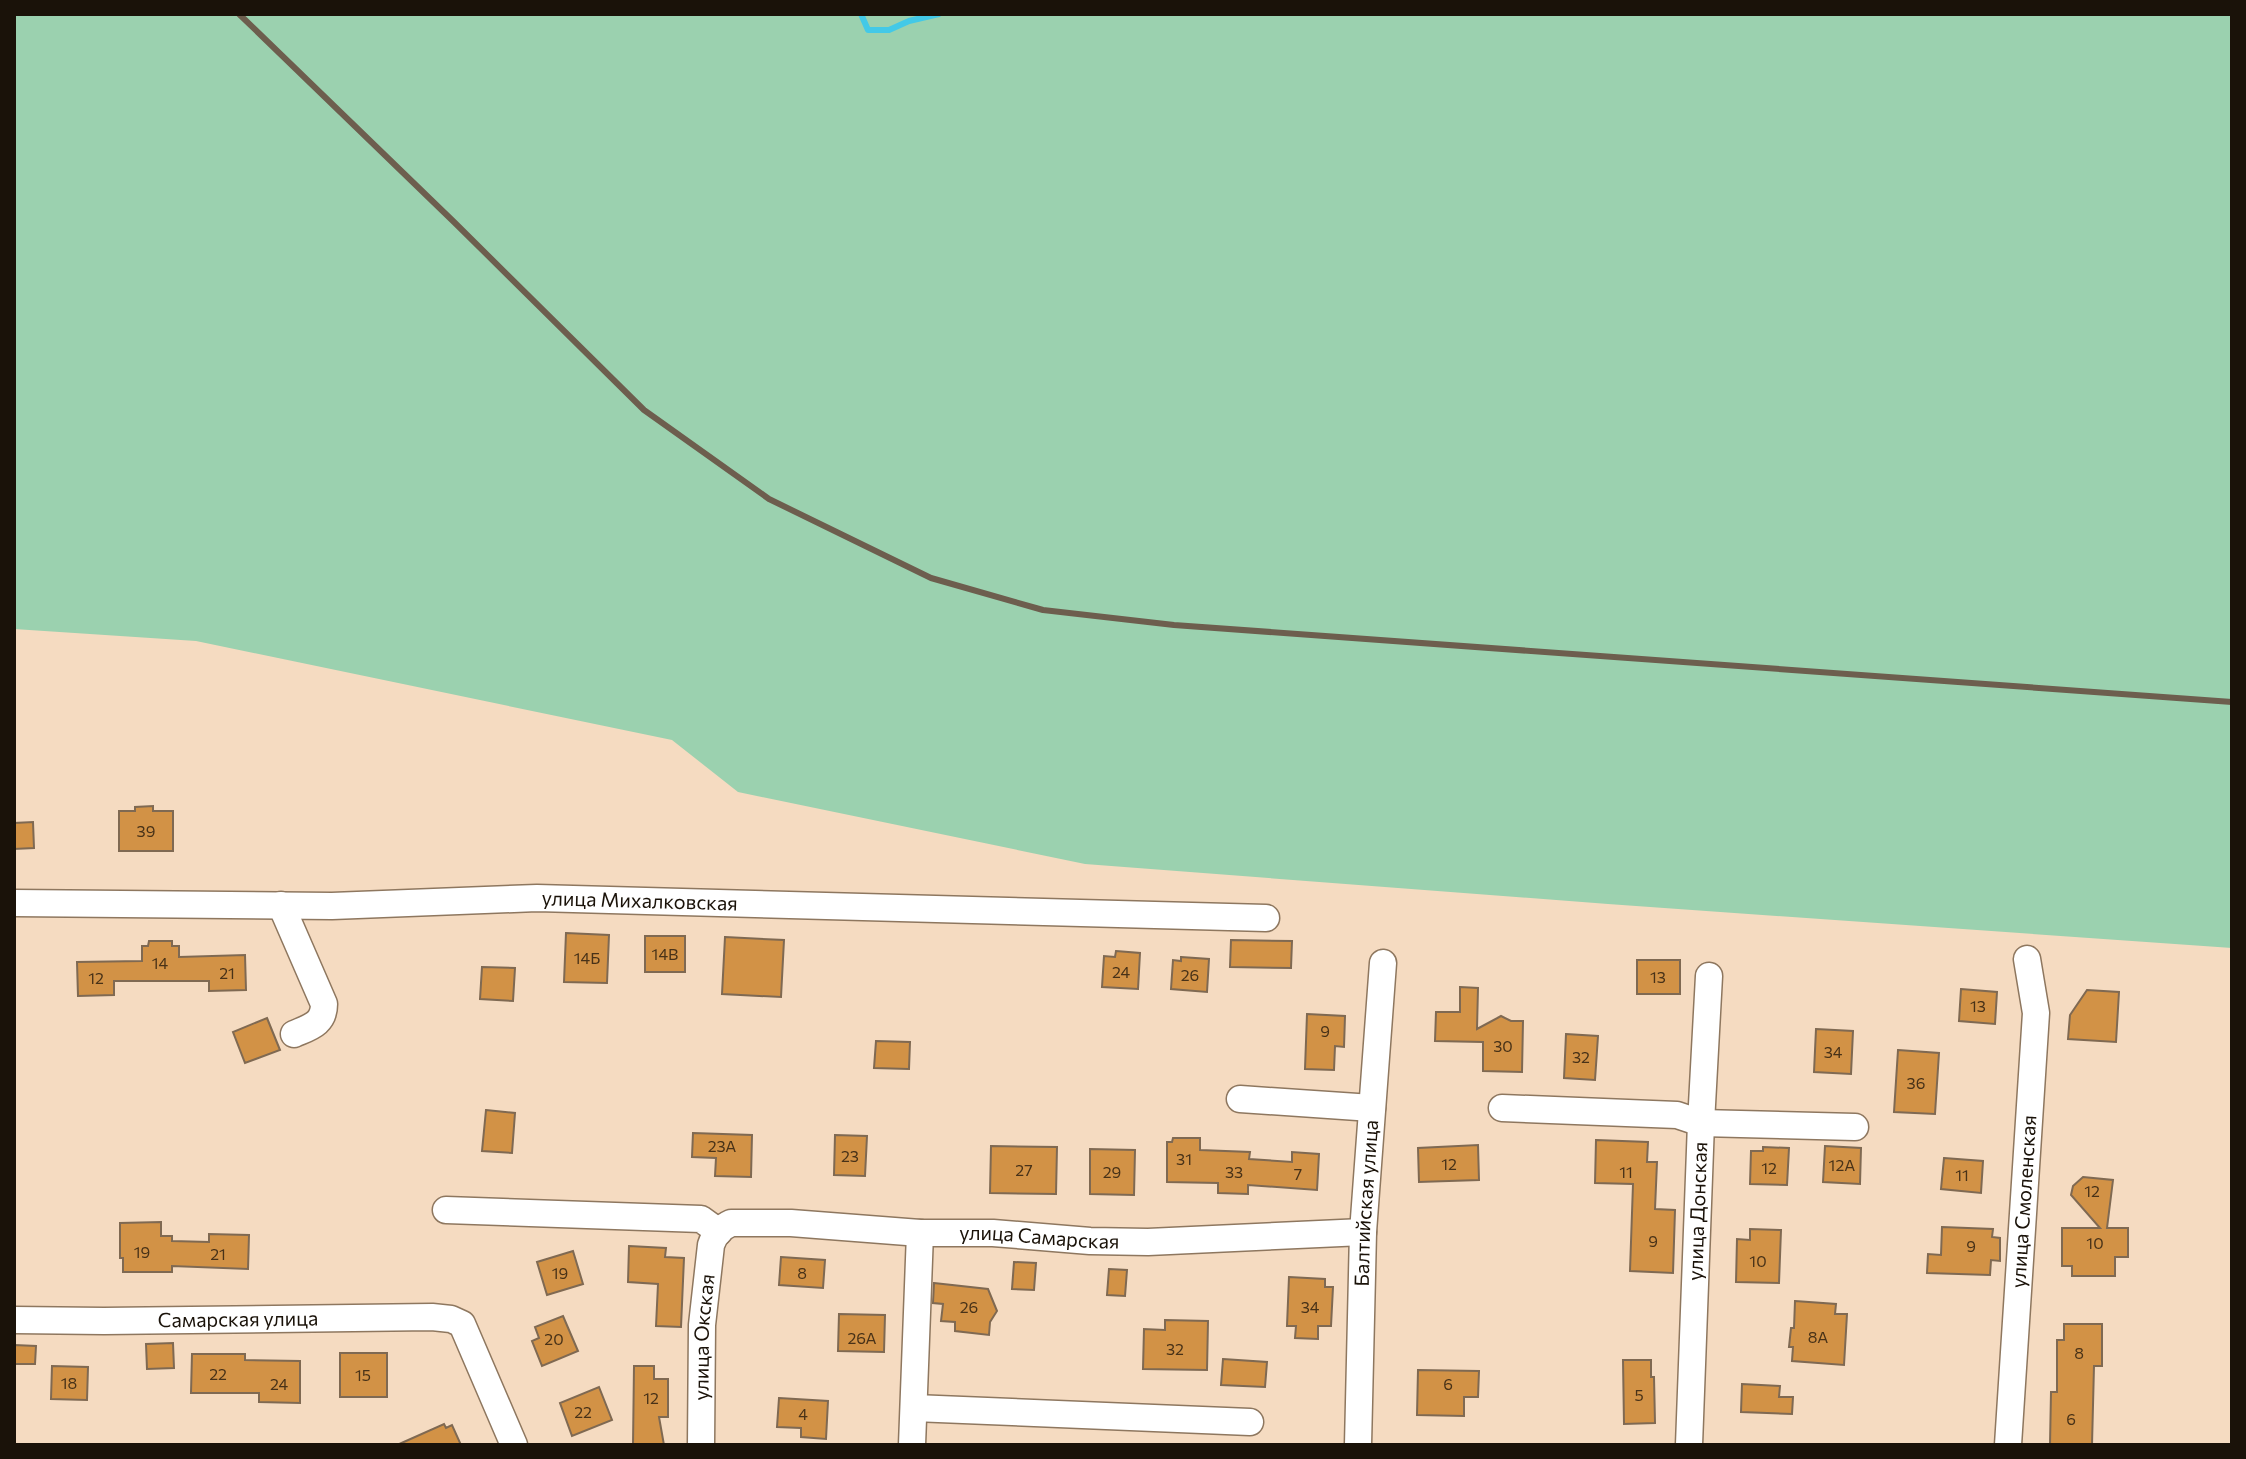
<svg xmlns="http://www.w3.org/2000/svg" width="2246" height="1459" font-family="Commissioner,sans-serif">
<rect width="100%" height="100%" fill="#f5dbc1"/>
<path fill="#9bd1af" d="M14,14H2232V948L1608,904L1085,864L738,792L672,740L196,641L14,629Z"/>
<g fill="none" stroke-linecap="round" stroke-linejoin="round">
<path stroke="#43c9e7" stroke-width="6" d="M861,14L868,30H889L909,21L939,14"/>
</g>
<path fill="#d29246" stroke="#7f6952" stroke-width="2" d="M153,806V811H173V851H119V811H135V807Z
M33,822L34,848L14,849V823Z
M566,933L609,935L607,983L564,982Z
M645,936H685V972H645Z
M725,937L784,940L781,997L722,994Z
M1231,940L1292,941L1291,968L1230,967Z
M149,941H172V946H179V957L245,955L246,990L209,991V981H114V995L78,996L77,962L142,961V946H148Z
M1116,951L1140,953L1138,989L1102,987L1104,956L1115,957Z
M1181,957L1209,959L1207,992L1171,989L1173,960L1181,961Z
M1637,960H1680V994H1637Z
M482,967L515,968L513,1001L480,999Z
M1460,987L1478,988L1477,1029L1501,1016L1511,1021H1523L1522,1072L1483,1071V1042L1435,1041L1436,1012H1460Z
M1961,989L1997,992L1995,1024L1959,1021Z
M2087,990L2119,992L2116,1042L2068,1039L2070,1015Z
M1307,1014L1345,1016L1344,1047L1335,1046L1334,1070L1305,1069Z
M267,1018L280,1050L245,1063L233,1032Z
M1816,1029L1853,1031L1851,1074L1814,1072Z
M1566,1034L1598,1036L1595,1080L1564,1078Z
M876,1041L910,1042L909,1069L874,1068Z
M1898,1050L1939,1053L1935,1114L1894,1112Z
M486,1110L515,1113L512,1153L482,1151Z
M693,1133L752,1135L751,1177L715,1176L716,1158L692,1157Z
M835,1135L867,1136L865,1176L834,1175Z
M1173,1138H1200V1150L1250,1152L1249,1159L1292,1162V1152L1319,1154L1317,1190L1248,1185V1194L1218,1193V1183L1167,1182V1142H1172Z
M1596,1140L1648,1142L1647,1162H1657L1655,1209L1675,1210L1673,1273L1630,1271L1633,1184L1595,1183Z
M1478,1145L1479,1180L1419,1182L1418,1148Z
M991,1146L1057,1147L1056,1194L990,1193Z
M1825,1146L1861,1148L1860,1184L1823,1182Z
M1763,1147L1789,1148L1787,1185L1750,1184L1751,1151H1763Z
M1090,1149L1135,1150L1134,1195L1090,1194Z
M1944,1158L1983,1161L1981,1193L1941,1189Z
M2083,1177L2113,1180L2107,1228H2128V1257H2115V1276H2072V1266H2062V1228H2100L2071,1195L2073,1186Z
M161,1222V1236H172V1241L209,1242V1234L249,1235L248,1269L172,1266V1272H123V1258H120V1223Z
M1942,1227L1993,1229L1992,1237L2000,1238V1261L1991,1260L1990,1275L1927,1273L1928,1254L1941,1255Z
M1750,1229L1781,1230L1779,1283L1736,1282L1737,1239L1750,1240Z
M629,1246L666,1248L665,1257L684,1258L681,1327L656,1326L658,1284L628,1282Z
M573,1251L583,1284L547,1295L537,1262Z
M781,1257L825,1260L823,1288L779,1285Z
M1014,1262L1036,1263L1034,1290L1012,1289Z
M1109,1269L1127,1270L1125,1296L1107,1295Z
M1289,1277L1325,1279V1287H1333L1331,1326H1318V1339L1295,1338L1296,1326H1287Z
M934,1283L988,1289L997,1311L990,1322L989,1335L955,1331V1322L941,1321L943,1304L933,1303Z
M1795,1301L1836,1304L1835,1314H1847L1844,1365L1792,1361L1793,1347H1789L1791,1328H1794Z
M839,1314L885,1315L884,1352L838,1351Z
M563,1316L578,1351L542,1366L532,1341L539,1338L535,1327Z
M1165,1320L1208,1321L1207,1370L1143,1369L1144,1329L1165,1330Z
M2064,1324H2102V1366H2094L2092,1445H2050L2051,1392H2057V1340H2064Z
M173,1343L174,1368L147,1369L146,1344Z
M14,1345L36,1346L35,1364H14Z
M340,1353H387V1397H340Z
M192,1354H245V1360L300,1361V1403L259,1402V1393H191Z
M1223,1359L1267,1362L1265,1387L1221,1385Z
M1623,1360H1651V1377H1654L1655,1423L1624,1424Z
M52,1366L88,1367L87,1400L51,1399Z
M634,1366H654V1379H668V1417H659L664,1445H633Z
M1418,1370L1479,1371L1478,1397H1464V1416L1417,1415Z
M1742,1384L1780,1386L1779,1397H1793L1792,1414L1741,1412Z
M599,1387L612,1420L572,1436L560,1403Z
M779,1398L828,1401L826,1439L801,1437V1428L777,1427Z
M444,1424L446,1428L452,1425L461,1445H397Z"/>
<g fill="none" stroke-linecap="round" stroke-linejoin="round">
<g stroke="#8e775f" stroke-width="29">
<g id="minor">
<path id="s1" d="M14,903L332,906L537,898L1266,918"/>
<path d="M281,905L324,1004C324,1024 310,1027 294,1034"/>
<path d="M1240,1099L1372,1108"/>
<path d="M1502,1108L1677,1115L1701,1123L1855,1127"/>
<path d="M446,1210L701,1219L719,1232"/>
<path id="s2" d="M14,1320L104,1321L432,1317L451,1319L462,1324L514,1445"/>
<path d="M914,1408L1250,1422"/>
<path id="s3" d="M701,1445L702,1325L711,1245C714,1235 722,1227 731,1223H791L920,1233H993L1090,1241L1148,1242L1363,1232"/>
<path d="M912,1445L920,1233"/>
<path id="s4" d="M1358,1445L1363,1232L1383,963"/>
<path id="s5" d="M1689,1445L1701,1123L1709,976"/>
<path id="s6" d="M2008,1445L2036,1013L2027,959"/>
</g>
</g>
<use href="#minor" stroke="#fff" stroke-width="26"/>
<path stroke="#6d5e4e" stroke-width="6" d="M239,14L454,222L644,410L769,499L931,578L1043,610L1174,625L2232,702"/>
</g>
<g text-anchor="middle" stroke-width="7" stroke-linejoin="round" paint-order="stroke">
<g font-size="16" fill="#483218">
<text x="146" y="837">39</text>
<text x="665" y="960">14В</text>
<text x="587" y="964">14Б</text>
<text x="160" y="969">14</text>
<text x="1121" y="978">24</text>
<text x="227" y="979">21</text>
<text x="1190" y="981">26</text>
<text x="1658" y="983">13</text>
<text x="96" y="984">12</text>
<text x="1978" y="1012">13</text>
<text x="1325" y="1037">9</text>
<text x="1503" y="1052">30</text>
<text x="1833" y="1058">34</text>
<text x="1581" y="1063">32</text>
<text x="1916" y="1089">36</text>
<text x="722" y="1152">23А</text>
<text x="850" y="1162">23</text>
<text x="1184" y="1165">31</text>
<text x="1449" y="1170">12</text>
<text x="1842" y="1171">12А</text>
<text x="1769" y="1174">12</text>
<text x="1024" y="1176">27</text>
<text x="1112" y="1178">29</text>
<text x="1234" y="1178">33</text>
<text x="1626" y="1178">11</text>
<text x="1298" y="1180">7</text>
<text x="1962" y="1181">11</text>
<text x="2092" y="1197">12</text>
<text x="1653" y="1247">9</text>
<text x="2095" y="1249">10</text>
<text x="1971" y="1252">9</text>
<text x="142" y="1258">19</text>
<text x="218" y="1260">21</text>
<text x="1758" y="1267">10</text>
<text x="560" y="1279">19</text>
<text x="802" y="1279">8</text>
<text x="969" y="1313">26</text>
<text x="1310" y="1313">34</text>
<text x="1818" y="1343">8А</text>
<text x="862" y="1344">26А</text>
<text x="554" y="1345">20</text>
<text x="1175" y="1355">32</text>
<text x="2079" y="1359">8</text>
<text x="218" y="1380">22</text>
<text x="363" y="1381">15</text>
<text x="69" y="1389">18</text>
<text x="279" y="1390">24</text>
<text x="1448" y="1390">6</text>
<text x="1639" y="1401">5</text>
<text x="651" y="1404">12</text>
<text x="583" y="1418">22</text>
<text x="803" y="1420">4</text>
<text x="2071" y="1425">6</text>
</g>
<g font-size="20" fill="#1a1209" stroke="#f5dbc1">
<text dy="7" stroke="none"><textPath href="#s1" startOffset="626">улица Михалковская</textPath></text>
<text dy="7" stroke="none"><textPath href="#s6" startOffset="244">улица Смоленская</textPath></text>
<text dy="7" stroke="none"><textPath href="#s4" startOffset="242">Балтийская улица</textPath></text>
<text dy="7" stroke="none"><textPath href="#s5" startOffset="234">улица Донская</textPath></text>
<text dy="7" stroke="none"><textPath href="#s3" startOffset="540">улица Самарская</textPath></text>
<text dy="7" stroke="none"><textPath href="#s2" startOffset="224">Самарская улица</textPath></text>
<text dy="7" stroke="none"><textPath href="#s3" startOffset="108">улица Окская</textPath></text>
</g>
</g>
<rect width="2246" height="1459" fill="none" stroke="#1a1209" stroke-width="32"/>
</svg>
